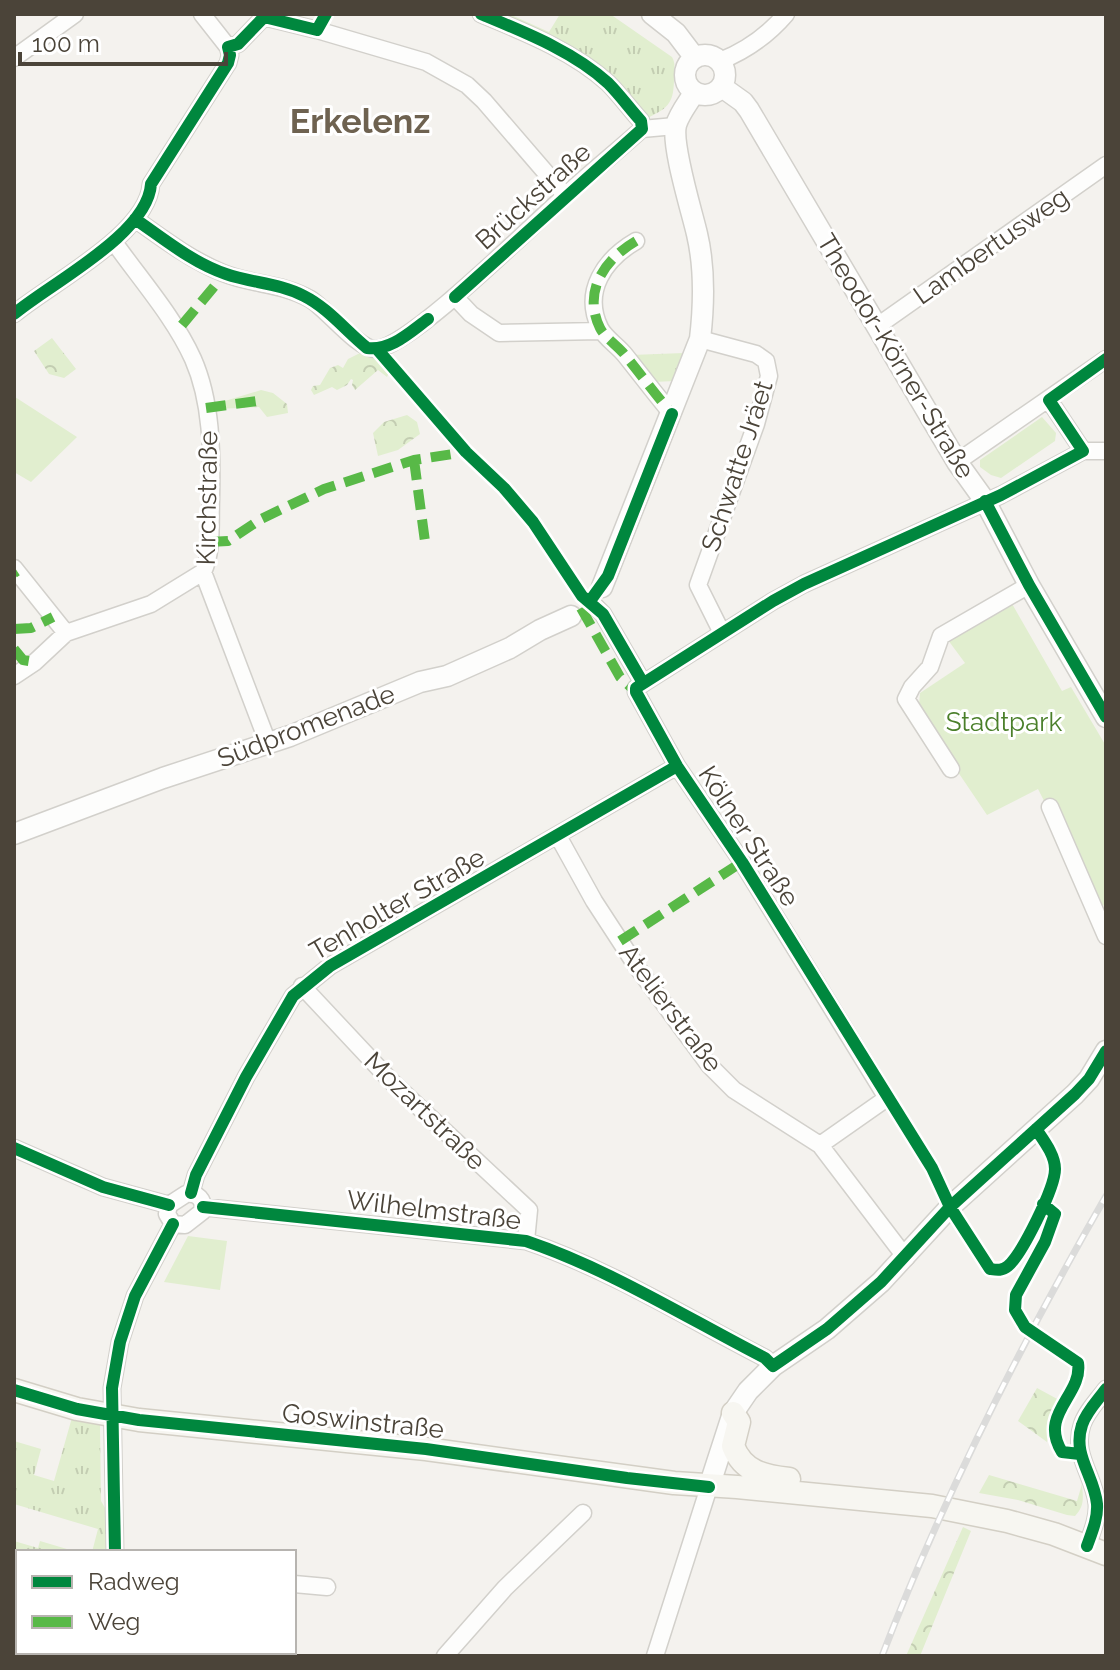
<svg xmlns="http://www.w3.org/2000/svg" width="1120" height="1670" font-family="Raleway,sans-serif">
<defs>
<pattern id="grass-tufts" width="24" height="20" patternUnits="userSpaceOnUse" patternTransform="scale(2)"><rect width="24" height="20" fill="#e1eecf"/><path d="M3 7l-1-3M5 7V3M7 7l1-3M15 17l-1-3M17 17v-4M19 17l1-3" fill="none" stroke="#c3cdb2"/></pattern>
<pattern id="forest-crowns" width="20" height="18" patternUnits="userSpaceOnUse" patternTransform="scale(2)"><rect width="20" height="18" fill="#e1eecf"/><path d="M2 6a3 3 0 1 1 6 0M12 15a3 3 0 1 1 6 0" fill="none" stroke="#c3cdb2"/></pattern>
</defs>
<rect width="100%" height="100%" fill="#f4f2ee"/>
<path fill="url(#grass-tufts)" d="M492,14H509L549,32L560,14H610L672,57C676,64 674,69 674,77C674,101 670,108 647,118L615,81Z
M684,353L675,381L653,382L631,355Z
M73,1414L96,1420L100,1425L101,1501L111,1518L110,1552H92L98,1529L14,1504V1441L41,1449L34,1475L54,1481Z
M14,1541L38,1548L40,1541L77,1552H18V1652H33V1656H14Z"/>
<path fill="url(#forest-crowns)" d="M52,338L76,369L64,378L49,374L34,351Z
M362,352L384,354L391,368L387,377L378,370L355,390L352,385L353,380L351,379L347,385L337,390L332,387L314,395L311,390L313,386L320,385L330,368L338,365L343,368L348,359Z
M261,390L273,393L287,404L288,413L267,417L259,407L216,409L215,404Z
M407,415L417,422L420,434L398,450L378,456L373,433L384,422Z
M1037,1388L1061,1401L1053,1414L1047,1442L1018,1421Z
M989,1475L1077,1501L1082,1484C1083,1497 1085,1506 1075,1516L1067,1515L1018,1500L979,1493Z
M963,1527L971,1531L920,1656H906Z"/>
<path fill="#e1eecf" d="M15,397L77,437L31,482L14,472Z
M1042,417L1056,433L1055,441L1001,478L991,475L980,467V460Z
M1011,602L1062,691L1071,687L1106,746V901L1100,911L1038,789L987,815L937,741L919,706L920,693L965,663L948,640Z
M188,1236L227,1241L220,1290L164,1282Z"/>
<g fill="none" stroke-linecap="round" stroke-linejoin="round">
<g stroke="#d2d0cb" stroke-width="19">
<path id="minor" d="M202,14L228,47
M481,14C524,32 573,51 608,83C620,95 630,109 641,121L642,129
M228,47L238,44L264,17L317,30L426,62L467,85L484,101L565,195
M14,58L75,14
M720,61C745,51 768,35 786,14
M135,219C163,239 191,260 223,273C252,285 282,283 310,299C327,309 358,350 376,349C410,347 532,225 564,197C589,174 616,152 642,129L675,126
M636,241C605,259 582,291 600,328C605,338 618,346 625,355C641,375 656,395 672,414
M114,242C140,279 174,317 193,359C212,402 212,453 211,499C210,522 213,551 203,572L268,743
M455,297L471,314L499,333L601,331
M14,314C51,283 148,234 151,184L228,63L230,55L228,47
M876,327L1106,165
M700,339L756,354L766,361L769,376L756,424L698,585L722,633
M1083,451H1106
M957,462L1106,359
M14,568L66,633
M590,601L603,614L643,683
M14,676L35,662L66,633L151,604L203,572
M951,769L906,699L912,687L930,667L941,636L1029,585
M1050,807L1106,936
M558,836L594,901L637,967L709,1065L734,1090L820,1145L906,1258
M302,986L391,1081L529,1210L526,1241
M820,1145L887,1098L742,862L677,766L636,692V688L773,601L804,584L1001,495L1083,451L1049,400
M14,1148L103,1187L169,1205
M191,1193L196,1175L246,1077L293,996L330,966L677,766
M186,1194C198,1192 204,1200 203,1211L185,1225L173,1224L167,1214L169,1205Z
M203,1207L526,1241C609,1269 687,1318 765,1358L773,1366
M1087,1546C1092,1532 1098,1518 1097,1504C1094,1475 1072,1455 1082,1425C1086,1412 1098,1400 1106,1389
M115,1552L112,1388L120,1342L135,1296L173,1224
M294,1584L327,1587
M119,1652L120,1656
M445,1656L505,1588L583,1513
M655,1656L709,1487"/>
</g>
<g stroke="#d2d0cb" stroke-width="23">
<path id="tertiary" d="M652,14L676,33L695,58
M685 75a20 20 0 1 1 40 0a20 20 0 1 1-40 0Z
M722,87L743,102L749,110L957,462L985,501L1029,585L1106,717
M602,587L700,339C704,305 705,268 697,234C692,212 671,145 676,125C679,114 688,103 694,93
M14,834L163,778L290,736L420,682L447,676L510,648L540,630L571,616
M709,1487L733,1413L748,1391L773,1366L827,1329L881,1282L950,1207L1075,1094L1089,1079L1106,1051"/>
</g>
<g stroke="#d3cfc5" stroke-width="25">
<path id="secondary" d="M14,1390L77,1409L139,1420L426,1449L674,1483L737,1487L932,1506L1007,1521L1054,1534L1106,1554
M733,1413L739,1422L733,1446C743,1472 764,1476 789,1479"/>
</g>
<use href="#minor" stroke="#fdfdfc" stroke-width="16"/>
<use href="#tertiary" stroke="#fdfdfc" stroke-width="20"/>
<use href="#secondary" stroke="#f7f6f1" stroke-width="22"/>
<g stroke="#dbdbda" stroke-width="7">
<path id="rail" d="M882,1656C943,1497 1021,1344 1106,1196"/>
</g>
<use href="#rail" stroke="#fff" stroke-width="4" stroke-dasharray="12" stroke-linecap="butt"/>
<path stroke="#58b947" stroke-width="10" stroke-dasharray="20 10" stroke-linecap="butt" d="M636,241C605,259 582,291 600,328C605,338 618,346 625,355C641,375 656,395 672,414
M182,325L223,276
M206,408L264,400
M414,460L426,549
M209,542L228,541L261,519L324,489L414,460L466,452
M14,573L17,571
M581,608L620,677L636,692
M14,629L31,628L53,617
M14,649L23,660L35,662
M620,941L742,862"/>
<g stroke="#fff" stroke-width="17">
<path id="cycleway" d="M135,219C164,239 193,263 226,274C252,283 279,283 304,296C328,308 346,331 367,348C391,351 410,332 428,319
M455,297L642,129L641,121C630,109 620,95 608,83C573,51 524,32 481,14
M14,314C51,283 148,234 151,184L228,63L230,55L228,47L238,44L264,17L317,30L326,14
M377,349L466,452L504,488L533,522L582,596L603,614L643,683
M985,501L1029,585L1106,717
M590,601L608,576L672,414
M1036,1129C1044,1141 1055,1155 1055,1169C1055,1188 1022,1254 1008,1266C1002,1271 997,1270 990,1269L950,1207L932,1168L742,862L677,766L636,692V688L773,601L804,584L1001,495L1083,451L1049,400L1106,359
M14,1148L103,1187L169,1205
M191,1193L196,1175L246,1077L293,996L330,966L677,766
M1043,1204L1055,1214L1045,1242L1016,1295L1015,1310L1025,1327L1078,1363C1083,1395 1038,1414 1062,1452L1080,1454
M203,1207L526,1241C609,1269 687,1318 765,1358L773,1366L827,1329L881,1282L950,1207L1075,1094L1089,1079L1106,1051
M14,1390L77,1409L139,1420L426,1449L627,1478L709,1487
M1087,1546C1092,1532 1098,1518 1097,1504C1094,1475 1072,1455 1082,1425C1086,1412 1098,1400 1106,1389
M115,1552L112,1388L120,1342L135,1296L173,1224"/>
</g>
<use href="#cycleway" stroke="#00873e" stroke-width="12"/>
</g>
<g text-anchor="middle" stroke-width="6" stroke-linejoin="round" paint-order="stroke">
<g font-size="26" fill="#4b4439" stroke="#fff">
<text transform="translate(533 196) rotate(-42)" y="9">Brückstraße</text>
<text transform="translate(991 246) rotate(-35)" y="9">Lambertusweg</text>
<text transform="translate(896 356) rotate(59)" y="9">Theodor-Körner-Straße</text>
<text transform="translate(737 466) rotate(-72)" y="9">Schwatte Jräet</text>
<text transform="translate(207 498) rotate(-89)" y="9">Kirchstraße</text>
<text transform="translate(306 726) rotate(-21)" y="9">Südpromenade</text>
<text transform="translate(749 836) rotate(57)" y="9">Kölner Straße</text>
<text transform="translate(397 904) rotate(-30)" y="9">Tenholter Straße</text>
<text transform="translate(671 1008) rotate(53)" y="9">Atelierstraße</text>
<text transform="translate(425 1111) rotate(44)" y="9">Mozartstraße</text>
<text transform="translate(434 1210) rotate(7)" y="9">Wilhelmstraße</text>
<text transform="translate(363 1421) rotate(6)" y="9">Goswinstraße</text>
</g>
<g font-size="26" fill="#4a7f2a" stroke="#fff">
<text x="1004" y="731">Stadtpark</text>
</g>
<g font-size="34" font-weight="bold" fill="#6e6250" stroke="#fff">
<text x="360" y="133">Erkelenz</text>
</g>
</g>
<rect width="1120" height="1670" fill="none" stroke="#4b4439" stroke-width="32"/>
<rect x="16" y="1550" width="280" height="104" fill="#ffffff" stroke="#b7b4b0" stroke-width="2"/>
<rect x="32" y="1576" width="40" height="12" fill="#00873e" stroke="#b7b4b0" stroke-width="2"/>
<text x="88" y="1590" font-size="24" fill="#4b4439">Radweg</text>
<rect x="32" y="1616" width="40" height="12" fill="#58b947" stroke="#b7b4b0" stroke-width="2"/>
<text x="88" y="1630" font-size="24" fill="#4b4439">Weg</text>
<path d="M20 52v12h206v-12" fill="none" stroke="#4b4439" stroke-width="4"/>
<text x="32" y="52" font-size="24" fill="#4b4439" stroke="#ffffff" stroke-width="6" paint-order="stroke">100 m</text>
</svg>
